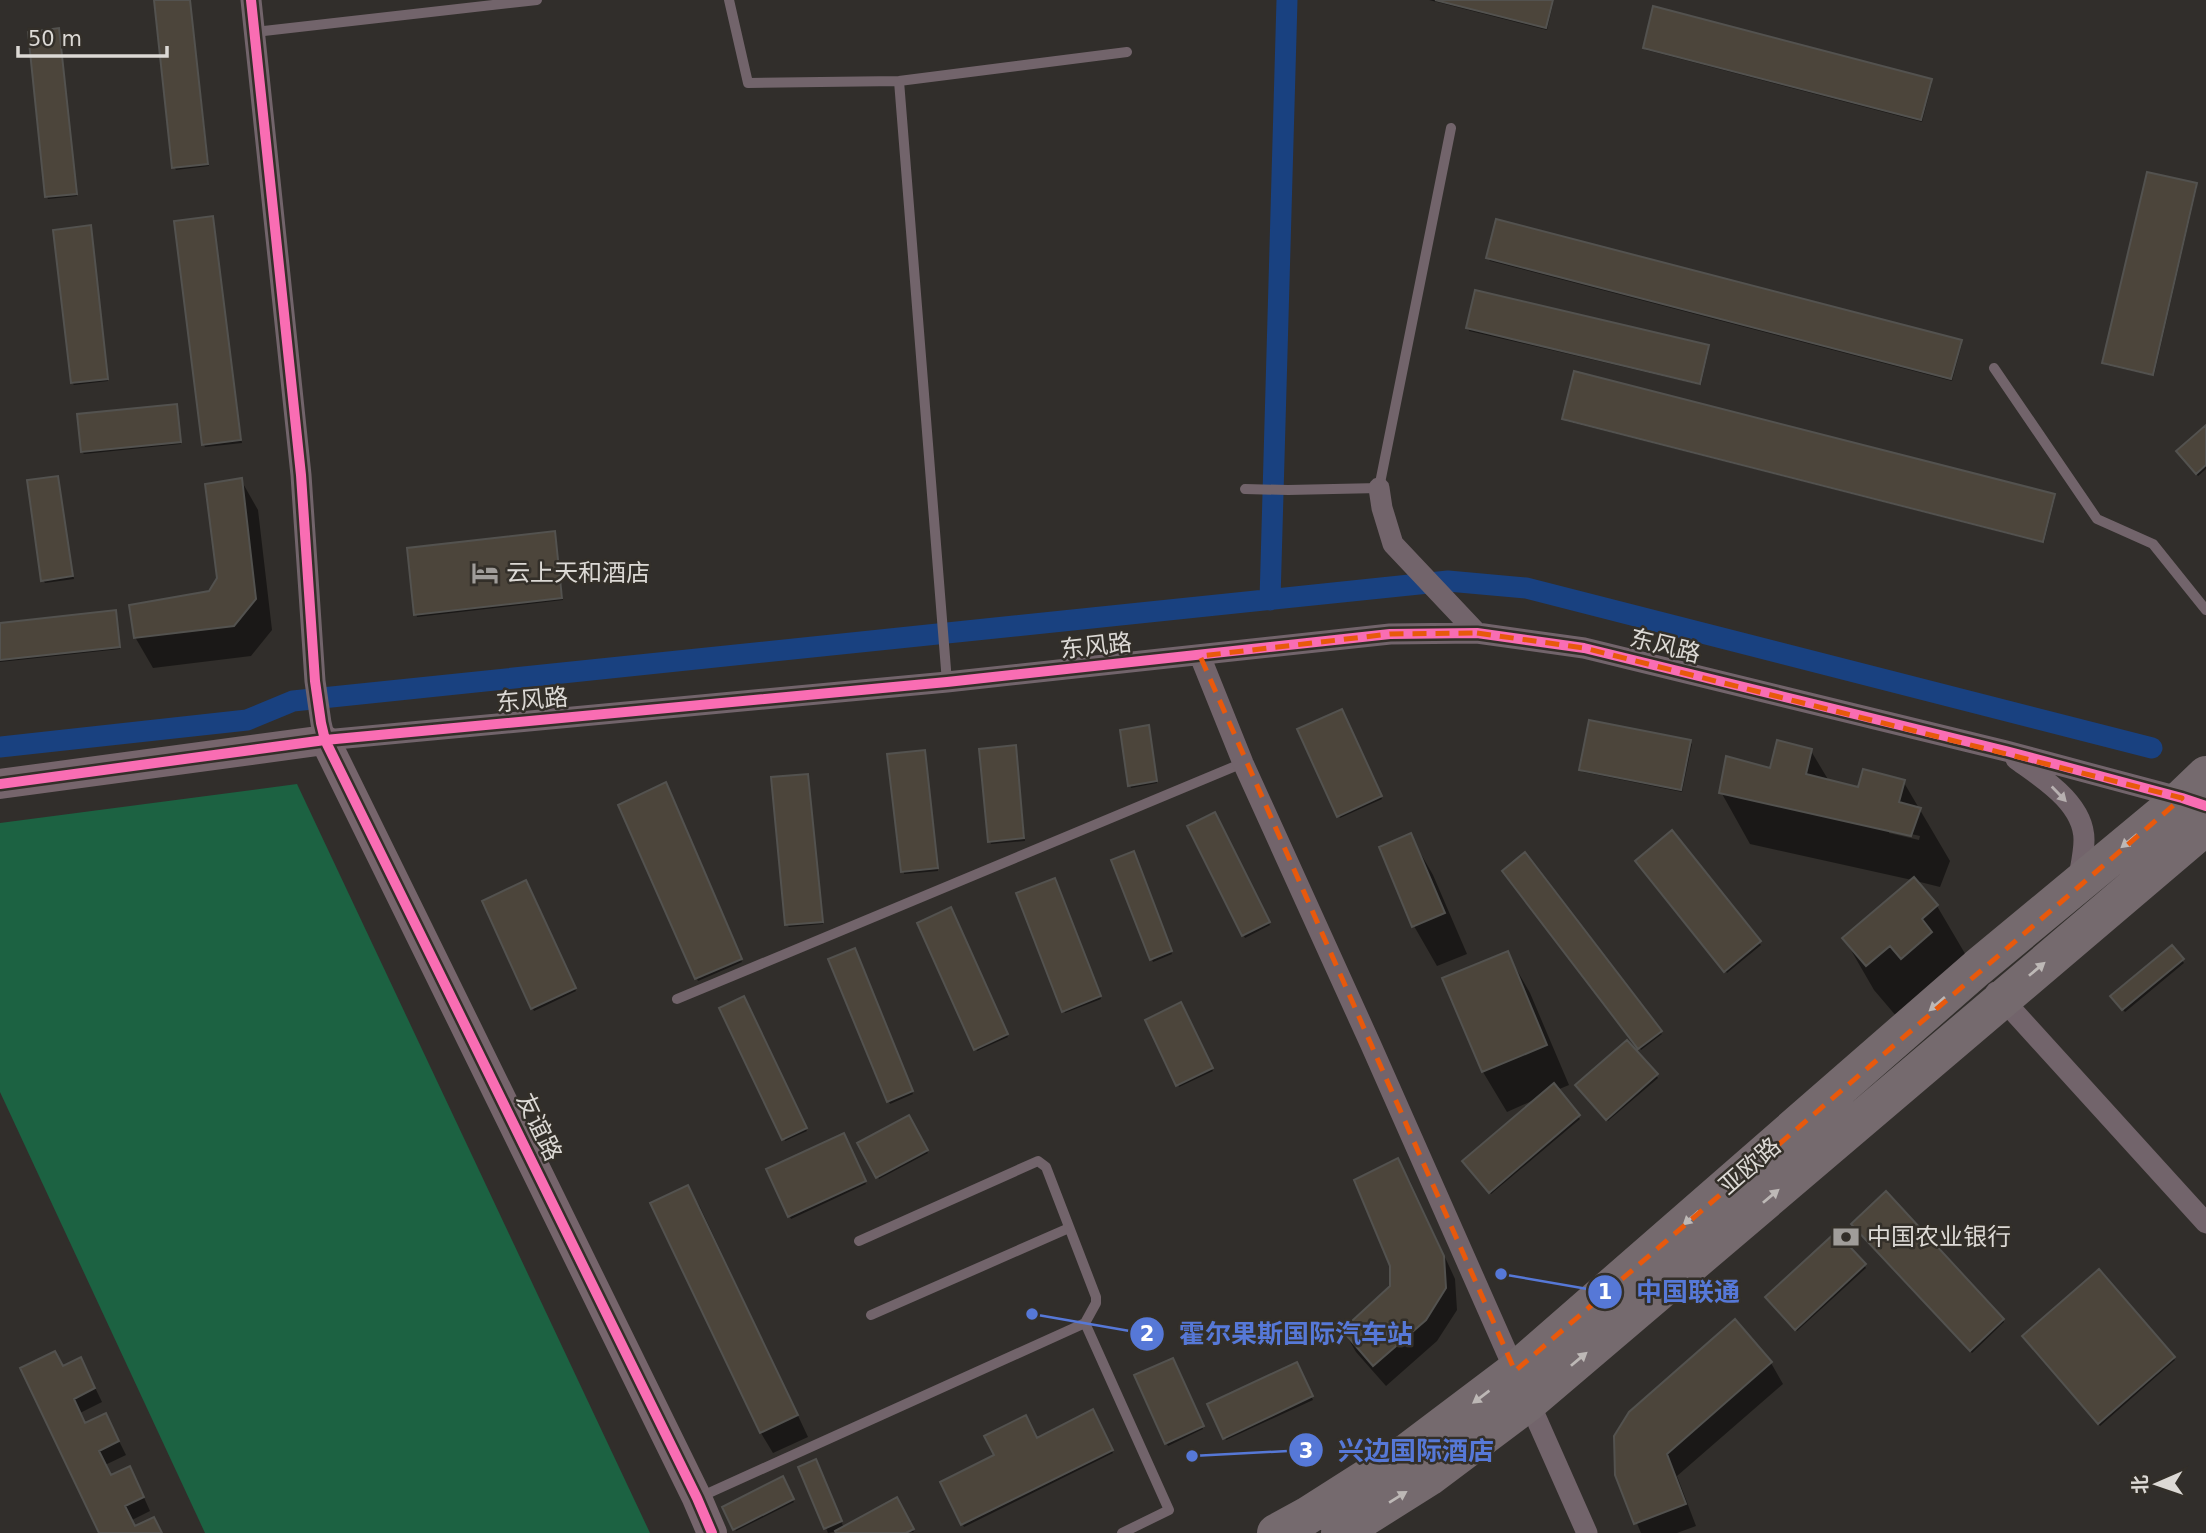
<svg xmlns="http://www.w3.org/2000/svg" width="2206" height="1533" font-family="'DejaVu Sans','Noto Sans SC',sans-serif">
<rect width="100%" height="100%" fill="#312e2b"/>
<path fill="#1c6242" d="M297,784L650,1533H205L0,1092V823Z"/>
<path fill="#0007" fill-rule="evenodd" d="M156,0H190L209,166L176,170L174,167Z
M1429,0H1554L1547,30Z
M59,33L77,196L48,199L47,197Z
M1644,48L1931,80L1932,83L1922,122L1646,50Z
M2196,185L2197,187L2154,376L2106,365L2104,363Z
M212,217L242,443L205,447L204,445Z
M91,230L108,381L74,385L72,383Z
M1488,258L1960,341L1962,344L1952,381L1490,261Z
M1468,328L1708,346L1709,349L1701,385L1469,331Z
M177,408L181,444L84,454L82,452Z
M1564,418L2054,496L2055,498L2044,543L1566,421Z
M2206,427V469L2198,476L2179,453Z
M57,478L74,579L45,583L43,580Z
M241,480L258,510L272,630L251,656L153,668L135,637L210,592L219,578Z
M555,536L563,600L417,617L416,614Z
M116,615L120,649L0,662V625Z
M1341,711L1382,799L1340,818L1299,730Z
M1149,730L1157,783L1131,788L1130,785Z
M1690,742L1692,744L1682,792L1583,772L1581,769Z
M1016,750L1025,841L991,844L990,841Z
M924,751L938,871L904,874L889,755Z
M1811,751L1829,781L1860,789L1903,781L1950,861L1940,887L1916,881L1937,906L1967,957L1897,1017L1874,990L1844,938L1912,880L1750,844L1721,792ZM1889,829L1920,836L1919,840L1889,833Z
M808,778L823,924L789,927L787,925Z
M666,784L742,962L698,981L620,806Z
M1214,814L1270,925L1245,938L1189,827Z
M1672,833L1761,945L1727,973L1638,863Z
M1410,835L1433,875L1467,954L1437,966L1414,926L1381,848Z
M1134,856L1172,954L1153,962L1152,959Z
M1506,873L1660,1032L1662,1034L1641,1050Z
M1056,882L1101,999L1065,1013L1064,1011Z
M526,883L576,991L534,1011L484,902Z
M951,910L1008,1037L977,1051L919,924Z
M2172,947L2184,963L2125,1012L2114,999Z
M855,953L913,1094L890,1104L830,960Z
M1507,953L1530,993L1569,1085L1557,1090L1580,1119L1491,1194L1466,1164L1536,1099L1507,1112L1483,1072L1445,979Z
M743,999L807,1131L785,1141L722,1009Z
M1180,1005L1213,1071L1179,1087L1147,1021Z
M1656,1075L1658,1078L1608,1121L1579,1088Z
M909,1117L928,1153L879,1179L859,1143Z
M844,1135L866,1184L791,1219L768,1170Z
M1398,1161L1410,1181L1455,1279L1457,1310L1437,1341L1386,1386L1356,1352L1344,1331L1392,1287Z
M688,1187L700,1207L808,1437L773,1453L761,1433L653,1204Z
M1854,1226L2003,1320L2004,1322L1972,1353Z
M1864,1265L1866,1268L1797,1331L1768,1300Z
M1735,1322L1771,1363L1783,1384L1677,1476L1696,1526L1677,1533H1641L1617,1475Z
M2026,1339L2173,1358L2175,1360L2100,1426Z
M1172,1360L1203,1429L1168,1446L1137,1376Z
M1297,1365L1313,1400L1226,1440L1210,1405Z
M63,1368L88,1373L102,1402L80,1413L86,1424L113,1429L126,1455L105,1465L111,1477L137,1482L150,1511L132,1520L135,1528L161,1533H101Z
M1093,1412L1113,1453L964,1527L942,1482Z
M818,1467L844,1528L896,1499L914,1532L838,1533L837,1531L828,1533L826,1528Z
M782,1478L794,1502L736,1531L724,1508Z"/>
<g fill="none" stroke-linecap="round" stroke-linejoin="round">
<path stroke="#194180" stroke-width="21" d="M1270,600L1287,0
M0,747L247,720L293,701L1448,581L1526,588L2152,748"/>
</g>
<path fill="#4c453b" stroke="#53524f" stroke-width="2" d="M154,0H190L208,164L172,168Z
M1435,0H1553L1546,28Z
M1653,6L1932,79L1921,120L1643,48Z
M59,28L77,194L45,197L28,32Z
M2147,172L2197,183L2153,375L2102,363Z
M213,216L241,440L202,445L174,221Z
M1496,219L1962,340L1951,379L1486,258Z
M91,225L108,379L71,383L53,230Z
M1475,290L1709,345L1700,384L1466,328Z
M1574,371L2055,494L2043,542L1562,419Z
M177,404L181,442L81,452L77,414Z
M2206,425V465L2196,474L2176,451Z
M58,476L73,576L41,581L27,480Z
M242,478L256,599L234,626L134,638L129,605L209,591L217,578L205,484Z
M555,531L562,598L414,615L407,548Z
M116,610L120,647L0,660V623Z
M1342,709L1382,796L1337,817L1297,729Z
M1589,720L1691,740L1681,790L1579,770Z
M1149,725L1157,781L1128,786L1120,730Z
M1777,740L1812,749L1806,774L1858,787L1863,769L1905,780L1899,802L1921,808L1911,836L1719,793L1726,756L1770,768Z
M1016,745L1024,838L988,842L979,749Z
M925,750L938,868L901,872L887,754Z
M808,774L823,922L785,925L771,777Z
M666,782L742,959L695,979L618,805Z
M1215,812L1270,922L1242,936L1187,826Z
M1672,830L1761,941L1724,972L1635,861Z
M1411,833L1445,913L1412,927L1379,847Z
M1134,851L1172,951L1150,960L1111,860Z
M1525,852L1662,1031L1638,1049L1502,871Z
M1914,877L1938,905L1922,919L1932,932L1901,959L1890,946L1866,966L1842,938Z
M1055,878L1101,996L1062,1012L1016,893Z
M526,880L576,988L531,1009L482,901Z
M951,907L1008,1034L974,1050L917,923Z
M2172,945L2184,959L2122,1010L2110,996Z
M855,948L913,1091L887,1102L828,959Z
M1508,951L1547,1045L1482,1072L1442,978Z
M744,996L807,1128L782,1140L719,1008Z
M1181,1002L1213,1068L1176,1086L1145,1020Z
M1627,1040L1658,1074L1606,1120L1575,1085Z
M1554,1083L1580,1115L1489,1193L1462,1161Z
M909,1115L928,1150L876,1178L857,1143Z
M844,1133L866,1181L788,1217L766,1169Z
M1398,1158L1444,1256L1446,1288L1426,1320L1373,1366L1342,1330L1390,1286V1266L1354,1180Z
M688,1185L798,1415L760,1433L650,1203Z
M1886,1191L2004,1319L1970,1351L1851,1224Z
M1836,1232L1866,1264L1795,1330L1765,1297Z
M2099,1269L2175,1357L2098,1424L2022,1336Z
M1735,1319L1772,1362L1667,1454L1686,1504L1634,1524L1615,1475L1614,1436L1629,1412Z
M55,1351L63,1366L81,1357L95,1388L74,1399L85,1423L106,1413L119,1441L99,1451L111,1475L130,1466L144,1497L125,1506L135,1526L154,1517L162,1533H99L20,1368Z
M1173,1358L1204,1426L1165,1444L1134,1375Z
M1297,1362L1313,1396L1223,1439L1207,1404Z
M1093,1409L1113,1450L961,1525L940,1482L994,1455L984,1436L1026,1415L1037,1438Z
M816,1459L842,1521L824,1529L798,1467Z
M783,1476L794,1499L733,1530L722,1507Z
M897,1497L914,1529L906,1533H836L835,1531Z"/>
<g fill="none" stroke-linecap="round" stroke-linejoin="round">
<path stroke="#72646b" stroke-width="10" d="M729,0L748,83L899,81L1127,52
M255,32L537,0
M899,81L947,682
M1994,368L2097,519L2153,544L2206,610
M1245,489L1288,490L1379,488L1451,128
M677,999L1243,763
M871,1315L1069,1228
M1085,1323L1169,1510L1122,1533
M700,1497L1085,1323L1096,1303V1297L1046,1167L1038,1161L859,1241"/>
<path stroke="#72646b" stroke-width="21" d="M251,0L301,475L315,681L321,723L325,740L947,682L1390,634L1477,633L1584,648L2006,751L2182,798L2206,806
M1379,488L1382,508L1393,544L1477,633
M1200,656L1243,763L1370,1043L1515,1371
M2016,759C2042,778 2084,803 2084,840C2084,854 2080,869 2078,883
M1996,992L2206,1223
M1529,1402L1587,1533"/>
<path stroke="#76656c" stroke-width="30" d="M0,784L325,740L697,1498L712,1533"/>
<path stroke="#756a6e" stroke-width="38" d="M1276,1533L1307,1516L1409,1451L1515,1371L1977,968L2182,798L2206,775
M1340,1533L1429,1477L1529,1402L2206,826"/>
<g stroke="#332f29" stroke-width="15">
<path id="cycleway" d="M251,0L301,475L315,681L321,723L325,740L697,1498L712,1533
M0,784L325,740L947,682L1390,634L1477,633L1584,648L2006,751L2182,798L2206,806"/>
</g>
<use href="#cycleway" stroke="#f96db3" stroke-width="10"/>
</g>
<defs><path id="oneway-solid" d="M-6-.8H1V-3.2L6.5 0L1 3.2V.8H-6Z" transform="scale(1.75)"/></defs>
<use fill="#b7b0b0" href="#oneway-solid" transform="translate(2059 794) rotate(46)"/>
<g fill="#bdb8b6">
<use href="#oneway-solid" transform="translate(2129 841) rotate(140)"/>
<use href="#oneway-solid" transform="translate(2037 969) rotate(-40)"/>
<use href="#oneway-solid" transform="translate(1937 1004) rotate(139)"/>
<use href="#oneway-solid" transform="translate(1771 1196) rotate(-40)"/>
<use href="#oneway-solid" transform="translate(1691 1218) rotate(139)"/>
<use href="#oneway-solid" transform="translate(1579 1359) rotate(-40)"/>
<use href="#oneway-solid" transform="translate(1481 1397) rotate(143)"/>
<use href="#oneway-solid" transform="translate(1398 1497) rotate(-32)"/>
</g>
<path fill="none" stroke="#e8590c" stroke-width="5" stroke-dasharray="14 9" stroke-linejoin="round" d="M1477,633L1584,648L2182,798L1515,1371L1200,656L1390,634Z"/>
<defs>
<g id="hotel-bare" transform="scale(2.1)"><path d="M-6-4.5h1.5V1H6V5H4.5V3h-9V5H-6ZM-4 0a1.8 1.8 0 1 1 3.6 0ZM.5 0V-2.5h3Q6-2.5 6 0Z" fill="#a09d9a" stroke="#332f29" stroke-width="2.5" paint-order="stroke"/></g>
<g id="bank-bare" transform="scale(2.1)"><path d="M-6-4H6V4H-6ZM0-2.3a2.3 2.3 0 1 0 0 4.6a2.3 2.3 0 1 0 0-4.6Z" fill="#a09d9a" stroke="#332f29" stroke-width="2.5" paint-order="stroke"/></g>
</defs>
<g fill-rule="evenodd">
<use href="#hotel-bare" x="485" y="573"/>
<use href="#bank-bare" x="1846" y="1237"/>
</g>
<g text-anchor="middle" stroke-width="5" stroke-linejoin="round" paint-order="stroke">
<g font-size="24" fill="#dcd9d5" stroke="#332f29" text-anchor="start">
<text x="506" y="581">云上天和酒店</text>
<text x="1867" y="1245">中国农业银行</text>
</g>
<g font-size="24" fill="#dcd9d5" stroke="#332f29">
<text transform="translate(1096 646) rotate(-6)" y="8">东风路</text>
<text transform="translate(1665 646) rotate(14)" y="8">东风路</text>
<text transform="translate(532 700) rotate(-5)" y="8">东风路</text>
<text transform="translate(539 1127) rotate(64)" y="8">友谊路</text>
<text transform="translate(1750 1166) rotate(-41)" y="8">亚欧路</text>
</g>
</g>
<path fill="none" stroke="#5678d7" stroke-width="2.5" d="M1501 1274L1605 1292M1032 1314L1147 1334M1192 1456L1306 1450"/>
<g fill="#5678d7" stroke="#332f29" stroke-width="2.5">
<circle cx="1501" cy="1274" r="7"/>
<circle cx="1032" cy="1314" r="7"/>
<circle cx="1192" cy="1456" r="7"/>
<circle cx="1605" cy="1292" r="18"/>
<circle cx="1147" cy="1334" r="18"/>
<circle cx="1306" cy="1450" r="18"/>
</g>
<g font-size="21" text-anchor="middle" font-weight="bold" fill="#fff">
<text x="1605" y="1299">1</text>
<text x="1147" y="1341">2</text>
<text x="1306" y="1458">3</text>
</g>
<g font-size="26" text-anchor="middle" font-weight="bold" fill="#5678d7" stroke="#332f29" stroke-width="5" stroke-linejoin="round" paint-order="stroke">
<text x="1688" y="1301">中国联通</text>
<text x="1296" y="1343">霍尔果斯国际汽车站</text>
<text x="1416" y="1460">兴边国际酒店</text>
</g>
<g transform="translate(2157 1484) rotate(268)" stroke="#332f29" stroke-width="5" paint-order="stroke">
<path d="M0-5L12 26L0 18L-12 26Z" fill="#dcd9d5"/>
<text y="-10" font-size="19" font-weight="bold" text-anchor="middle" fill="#dcd9d5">北</text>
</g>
<path d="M18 46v10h149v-10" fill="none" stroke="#dcd9d5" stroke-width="3.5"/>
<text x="28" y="46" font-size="21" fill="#dcd9d5" stroke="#332f29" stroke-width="5" paint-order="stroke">50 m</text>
</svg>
